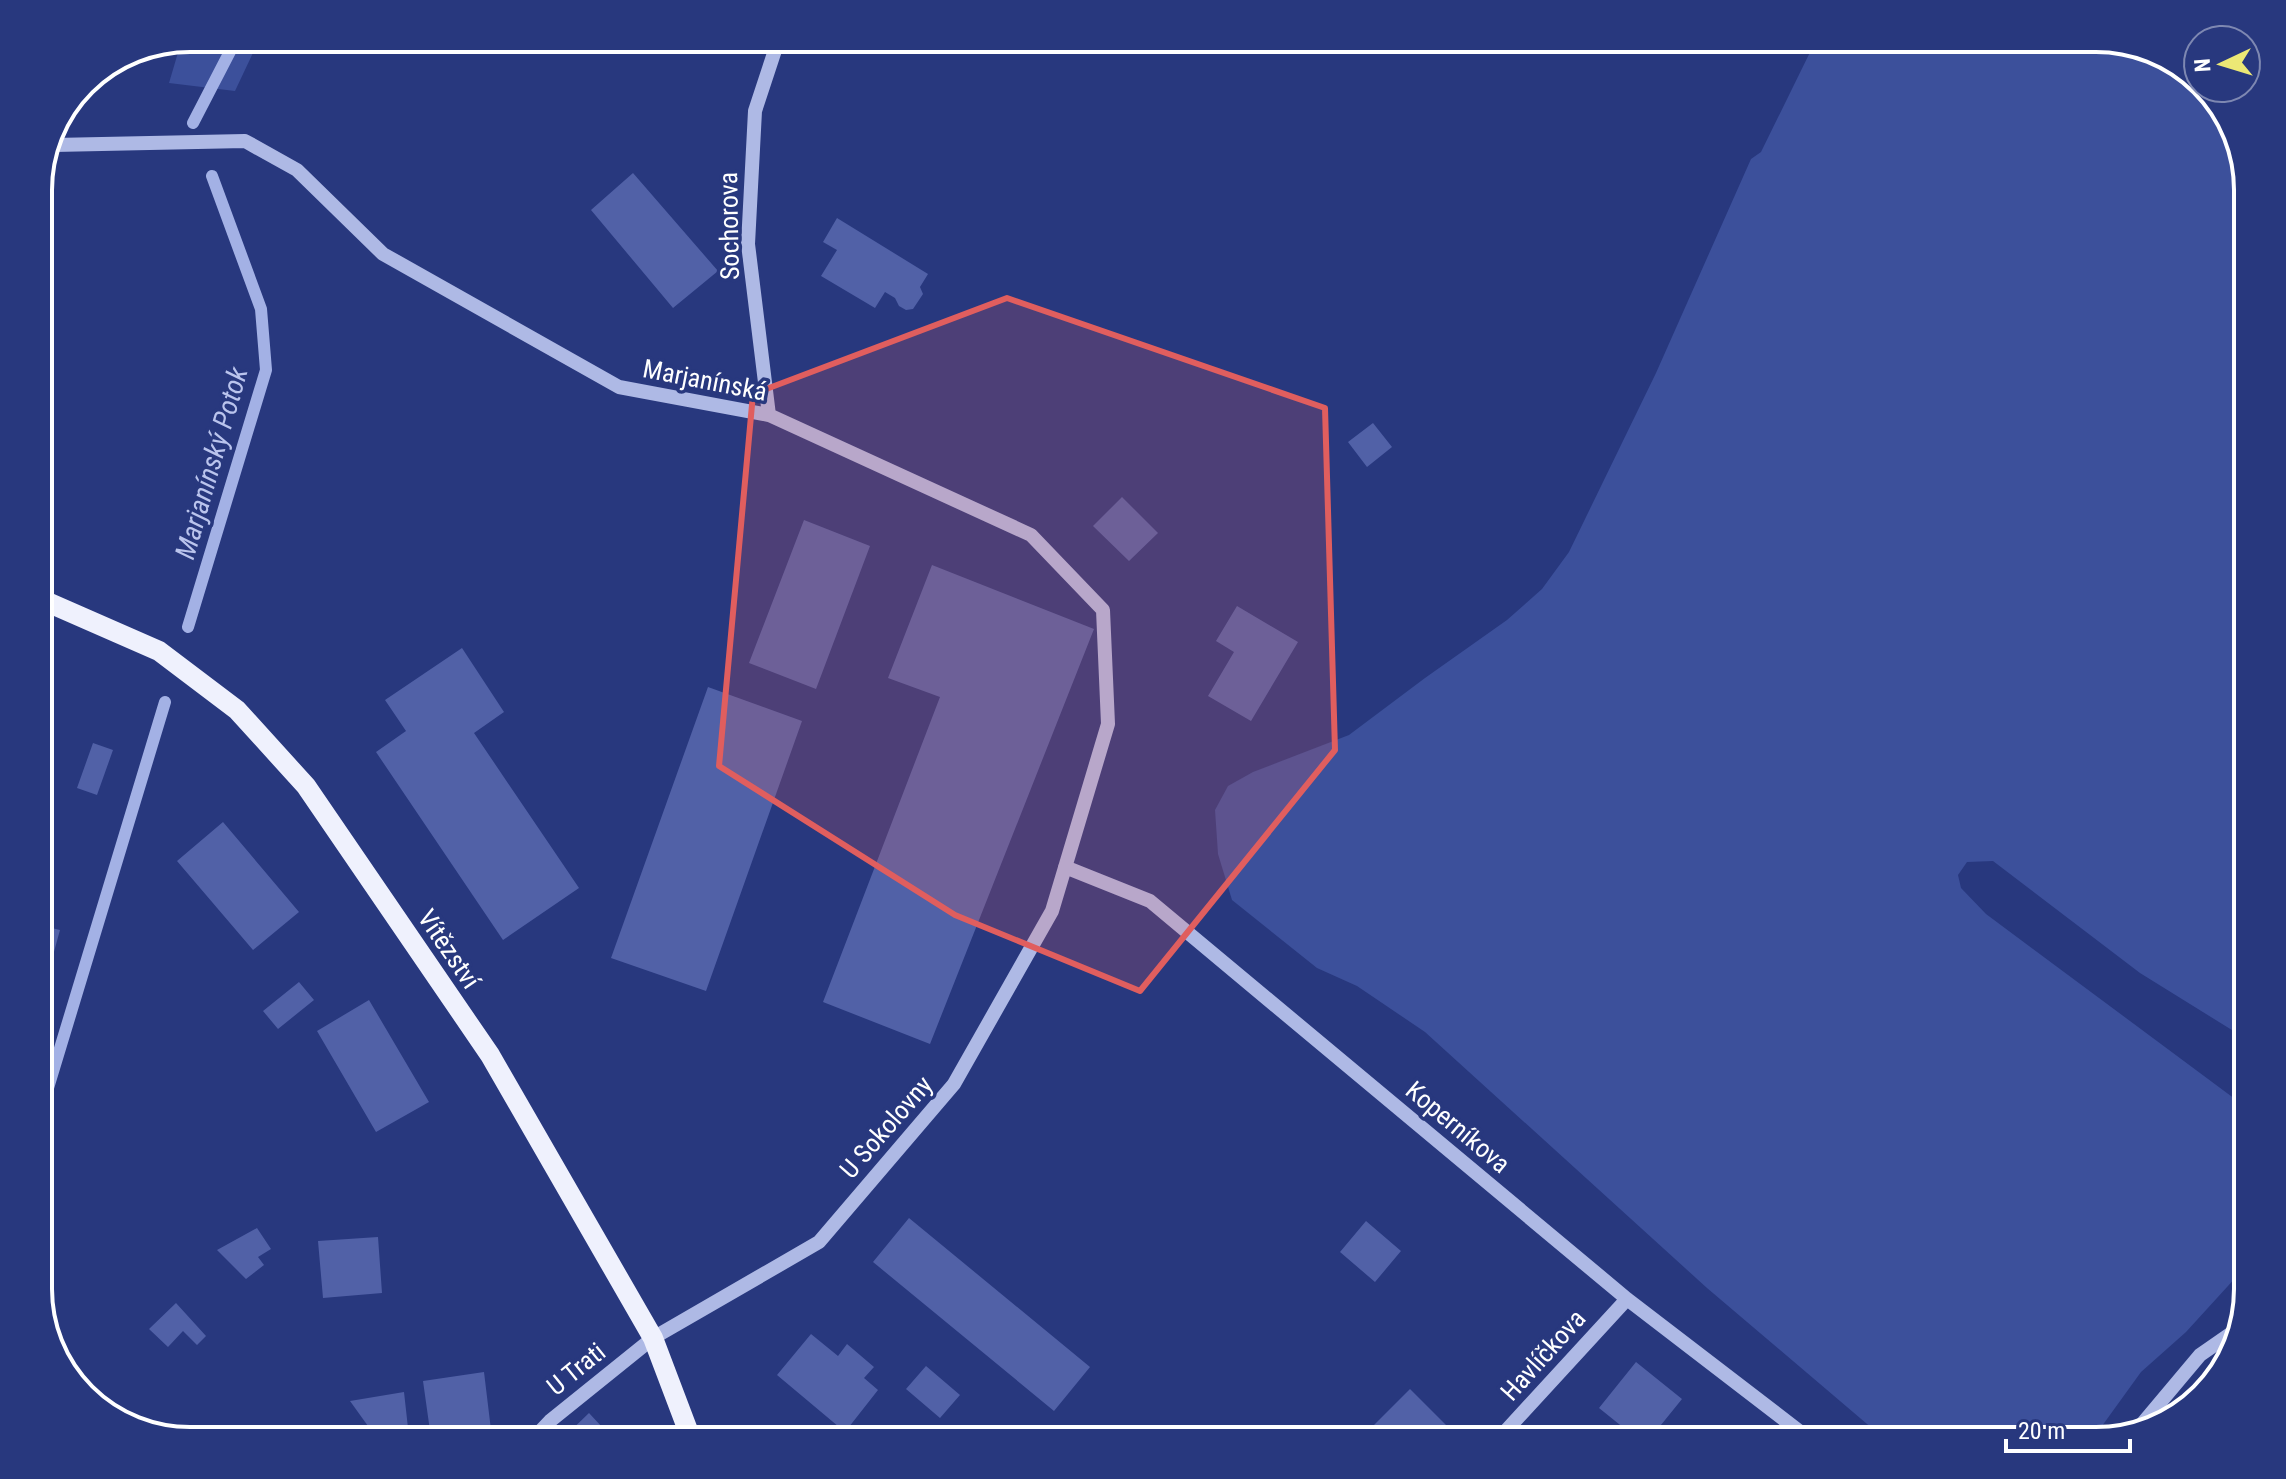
<svg xmlns="http://www.w3.org/2000/svg" width="2286" height="1479" font-family="'Roboto Condensed',sans-serif">
<rect width="100%" height="100%" fill="#28387e"/>
<path fill="#3c509b" d="M190,38H260L235,91L169,83L182,39Z
M1817,38H2096L2180,63L2198,82V88H2203L2228,114L2248,189V1040L2140,973L1993,861L1967,862L1958,875L1961,888L1986,914L2239,1102L2248,1116V1264L2186,1332L2141,1372L2102,1426L2095,1441H1887L1707,1288L1425,1032L1357,986L1317,968L1232,900L1218,854L1215,810L1228,786L1253,772L1349,735L1425,678L1507,620L1542,589L1569,552L1656,373L1751,159L1761,152Z"/>
<g fill="none" stroke-linecap="round" stroke-linejoin="round">
<path stroke="#a3b1e5" stroke-width="12" d="M193,123L237,38
M188,627L266,370L261,309L212,176
M38,1121L165,702"/>
</g>
<path fill="#5161a7" d="M633,173L718,271L673,308L591,210Z
M837,218L928,274L920,287L923,294L913,309L906,310L899,306L895,298L885,292L875,308L821,276L837,250L823,242Z
M1373,423L1392,447L1367,467L1348,442Z
M1122,497L1158,533L1129,561L1093,526Z
M804,520L870,546L816,689L749,663Z
M932,565L1094,629L930,1044L823,1002L940,697L888,678Z
M1237,606L1298,642L1251,721L1208,696L1234,652L1216,641Z
M462,648L504,712L474,733L579,888L503,940L376,752L406,731L385,700Z
M708,687L802,721L706,991L611,958Z
M93,743L113,750L97,795L77,788Z
M223,822L299,912L253,950L177,861Z
M39,925L60,930L49,970L38,967Z
M299,982L314,1000L278,1029L263,1011Z
M369,1000L429,1102L376,1132L317,1031Z
M909,1218L1090,1367L1054,1411L873,1262Z
M1366,1221L1401,1251L1375,1282L1340,1252Z
M257,1228L271,1249L258,1257L264,1265L246,1279L217,1250Z
M378,1237L382,1293L323,1298L318,1241Z
M176,1303L206,1336L197,1345L183,1331L168,1347L149,1329Z
M811,1334L838,1356L847,1344L874,1367L864,1378L878,1390L845,1432L777,1375Z
M1636,1362L1682,1399L1648,1441H1640L1599,1408Z
M926,1366L960,1395L940,1418L906,1389Z
M484,1372L491,1430L431,1438L423,1381Z
M1410,1389L1450,1429L1438,1441H1377L1367,1432Z
M404,1392L408,1428L373,1433L350,1401Z
M589,1413L615,1441H560Z"/>
<g fill="none" stroke-linecap="round" stroke-linejoin="round">
<path stroke="#aeb9e5" stroke-width="14" d="M54,145L245,141L297,170L383,254L619,387L769,415L1031,535L1103,610L1108,724L1052,911L954,1084L819,1242L653,1338L550,1421L531,1441
M769,415L748,244L755,111L779,38
M1065,867L1150,901L1627,1299L1812,1441
M2137,1430L2200,1355L2236,1330
M1494,1441L1503,1434L1627,1299"/>
<path stroke="#eff1fd" stroke-width="20" d="M38,598L159,651L237,710L306,786L490,1055L653,1338L692,1441"/>
</g>
<path fill="#e05e5e" fill-opacity="0.2" stroke="#e05e5e" stroke-width="6" stroke-linejoin="round" d="M1007,298L1325,408L1335,750L1140,991L955,915L719,766L753,394Z"/>
<g text-anchor="middle" stroke-width="7" stroke-linejoin="round" paint-order="stroke">
<g font-size="26" fill="#fff" stroke="#28387e">
<text transform="translate(729 226) rotate(-91)" y="9">Sochorova</text>
<text transform="translate(705 380) rotate(11)" y="9">Marjanínská</text>
<text transform="translate(449 949) rotate(56)" y="9">Vítězství</text>
<text transform="translate(886 1127) rotate(-49)" y="9">U Sokolovny</text>
<text transform="translate(1458 1127) rotate(40)" y="9">Koperníkova</text>
<text transform="translate(1543 1355) rotate(-48)" y="9">Havlíčkova</text>
<text transform="translate(576 1369) rotate(-39)" y="9">U Trati</text>
</g>
<g font-size="28" font-style="italic" fill="#bac4ed" stroke="#28387e">
<text transform="translate(211 463) rotate(-74)" y="10">Marjanínský Potok</text>
</g>
</g>
<path d="M0 0H2286V1479H0ZM190 52H2096A138 138 0 0 1 2234 190V1289A138 138 0 0 1 2096 1427H190A138 138 0 0 1 52 1289V190A138 138 0 0 1 190 52Z" fill="#28387e" fill-rule="evenodd"/>
<path fill="none" stroke="#fff" stroke-width="4" d="M190 52H2096A138 138 0 0 1 2234 190V1289A138 138 0 0 1 2096 1427H190A138 138 0 0 1 52 1289V190A138 138 0 0 1 190 52Z"/>
<g transform="translate(2222 64) rotate(266)"><circle r="38" fill="#28387e" stroke="#7e88b2" stroke-width="2"/>
<path d="M0-6L14 30L0 20L-14 30Z" fill="#ece875"/>
<text y="-12" font-size="22" font-weight="bold" text-anchor="middle" fill="#ffffff">N</text>
</g>
<path d="M2006 1439v12h124v-12" fill="none" stroke="#ffffff" stroke-width="4"/>
<text x="2018" y="1439" font-size="24" fill="#ffffff" stroke="#28387e" stroke-width="6" paint-order="stroke">20 m</text>
</svg>
